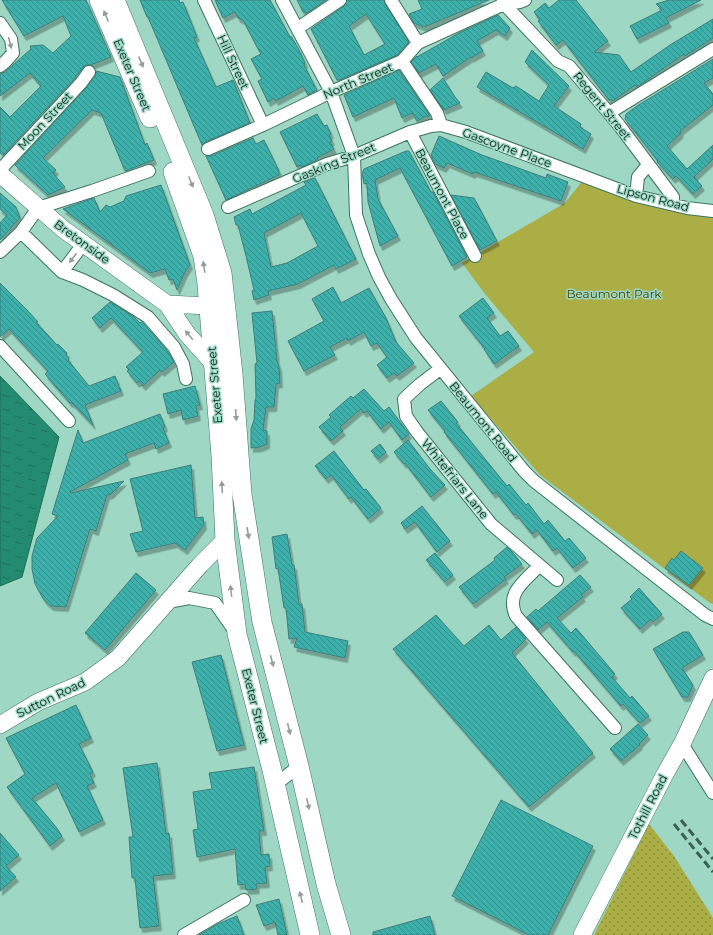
<svg xmlns="http://www.w3.org/2000/svg" width="713" height="935" font-family="Montserrat,sans-serif">
<defs>
<pattern id="grass-dots" width="8" height="8" patternUnits="userSpaceOnUse"><rect width="8" height="8" fill="#aaae45"/><path d="M2 2h.1M6 6h.1" fill="none" stroke="#898d39" stroke-width="1.8" stroke-linecap="round"/></pattern>
<pattern id="water-ripples" width="26" height="14" patternUnits="userSpaceOnUse"><rect width="26" height="14" fill="#238b70"/><path d="M2 4q2-2 4 0t4 0M15 11q2-2 4 0t4 0" fill="none" stroke="#1d715b"/></pattern>
<pattern id="building-back-hatch" width="6" height="6" patternUnits="userSpaceOnUse"><rect width="6" height="6" fill="#3eb0ab"/><path d="M-1 5l2 2M0 0l6 6M5-1l2 2" fill="none" stroke="#328f8b"/></pattern>
<filter id="shadow"><feDropShadow dx="2.5" dy="4.5" stdDeviation="0" flood-color="#0004"/></filter>
</defs>
<rect width="100%" height="100%" fill="#9ed8c4"/>
<path fill="url(#grass-dots)" d="M649,824L674,856L713,918V935H594Z"/>
<path fill="#aaae45" d="M584,179L713,214V604L710,603L540,475L471,396L534,352L485,294L462,263L565,203Z"/>
<path fill="url(#water-ripples)" stroke="#1d6d58" d="M0,376L59,437L22,577L0,586Z"/>
<path fill="url(#building-back-hatch)" stroke="#3e7f7b" fill-rule="evenodd" filter="url(#shadow)" d="M2,0H86L111,57L91,65H86L83,67L75,78L3,155L0,153V107L10,117L41,86L30,73L0,96V74L5,72L31,49L30,46L43,45L53,53L71,36L63,16L24,36Z
M140,0H179L180,3L183,2L197,37L194,38L216,87L233,80L250,123L205,142L202,145L148,17H147Z
M215,0H270L290,37L291,36L298,48L305,63L304,65L317,90L308,95L303,86L276,101L274,98L268,102L258,81L262,79L251,59L261,54L257,47L243,20L238,18L235,12L223,18Z
M297,0H326L307,13L303,12Z
M347,0H384L385,4L409,42L397,55L339,80H337L311,29L344,6ZM366,14L385,44L364,55L349,26Z
M418,0H489L424,27L414,23L409,14L422,9Z
M559,0H576L608,41L594,52L619,55L631,72L670,45L713,19V38L685,56L684,54L637,87L635,85L614,100H609L563,40L556,45L538,21L540,20L534,12L545,3L549,8Z
M669,0H701L666,18L669,23L637,39L630,26L662,10L656,4Z
M498,15L510,28L505,36L496,30L477,41L483,51L471,58V57L443,76L436,64L419,73L411,62L417,56V57L459,33Z
M532,50L569,86L554,106L581,124L580,127L591,134L583,149L477,87L486,72L513,88L516,86L539,101L549,85L525,62Z
M713,59V78L704,83L713,94V105L680,131L681,133L667,146L687,169L713,145V159L694,177L702,186L693,194L676,176L673,179L657,162L658,161L625,119L626,114L637,106Z
M399,70L430,116L424,117L417,121L412,113L402,118L394,98L353,117L344,95Z
M96,71L120,77L145,145L147,143L154,160L125,171L101,113L92,110L43,158L56,170L53,173L65,187L48,195L15,165L86,88L95,76Z
M443,78L455,97L460,103L444,110L430,90Z
M317,114L324,126L327,125L331,134L329,135L332,141L330,142L334,149L317,158L318,159L313,162L302,167L301,165L297,167L280,132Z
M439,136L482,155L546,178L547,174L568,182L561,201L474,172L473,174L447,163L444,168L435,164L431,155Z
M253,138L256,144L264,140L279,171V175L226,200L206,156H211Z
M406,151H409L431,192H433L467,257L452,266L400,168L375,180L378,199L398,236L380,246L368,202L367,183L364,184L362,173L364,169Z
M315,178L356,259L336,269L334,265L298,284L268,291L269,295L254,300L252,291L254,290L246,256L238,225H236L234,217L250,209L252,214L306,185L304,182ZM301,213L318,246L287,263L271,267L264,233Z
M161,185L190,265L185,272L177,290L173,279L169,280L165,269L150,273L63,209L94,198L100,212L106,205L110,207L124,201L126,196Z
M0,193L16,207L20,218L0,240V223L7,215L0,209Z
M451,195L474,198L497,241L480,250Z
M0,283L27,310L38,322H36L57,345L58,344L67,353L66,355L69,359L68,360L89,386L115,376L121,391L85,405L93,425L72,403H70L45,374L48,371L9,329L0,337Z
M333,287L341,303L369,288L386,318L396,342L414,363L397,376L394,373L387,378L377,365L387,357L377,343L371,346L364,332L348,341L347,338L330,347L335,355L304,371L288,341L324,321L312,299Z
M483,298L494,313L487,318L500,336L508,331L519,346L494,364L484,349H485L459,316Z
M110,302L134,317L140,323L141,322L143,323L166,349L174,362L162,372L160,370L143,386L139,381L137,383L127,371L129,370L126,367L143,352L111,318L100,328L92,318Z
M272,311L277,361L279,367L280,383L276,384L274,407H266L263,430L267,431V444L260,447L251,448V429L254,420L255,400L256,398L255,364L257,363L252,313Z
M195,386L200,405L196,406L198,416L183,420L181,410L168,414L163,394Z
M364,389L384,411L389,407L409,434L402,440L389,422L381,429L367,411L364,413L361,409L340,427L343,431L331,441L319,427L331,417L329,415L351,396L353,398Z
M441,401L458,422L456,423L507,486L509,484L526,505L528,503L544,524L548,520L565,541L569,538L586,558L573,568L557,548L553,551L537,530L532,534L516,514L514,515L496,492L493,494L444,432L445,431L428,410Z
M160,414L165,427L163,428L169,443L156,449L154,443L125,454L128,460L70,492L71,493L124,481L111,494L107,495L96,531L90,529L66,607L51,606L44,600L35,584L32,569V556L37,538L58,516L52,514L78,430L83,443Z
M408,440L430,469L445,485L431,497L405,463L404,464L394,452Z
M380,444L386,452L378,459L371,451Z
M334,451L364,490L366,489L381,508L368,519L351,497L349,499L331,475L326,479L315,466Z
M191,465L195,518L203,517L204,525L185,550L175,543L136,552L130,534L143,531L130,479Z
M422,506L450,541L437,552L415,522L405,529L401,523Z
M287,534L292,565H294L299,604H302L305,632L348,641L345,658L294,647L297,638L289,639L286,608H284L278,568L276,569L272,537Z
M507,547L513,553L522,564L504,577L506,579L473,604L459,587L495,560L494,558Z
M681,551L703,568L689,585L665,568L672,558L674,560Z
M435,553L453,575L445,582L426,560Z
M136,573L156,590L105,650L85,633Z
M580,575L591,587L581,595L583,597L557,618L571,633L576,628L615,674L612,677L630,698L632,696L649,716L640,723L623,704L621,706L574,651L573,652L547,622L538,630L527,617L536,609L538,611Z
M639,588L662,614L653,622L651,619L640,629L621,608L632,599L630,597Z
M436,615L464,646L489,625L501,640L516,627L526,639L512,653L593,753L529,807L393,649Z
M683,632H689L703,655L682,668L693,685L688,697H682L653,649Z
M221,655L244,745L217,751L192,662Z
M76,705L91,738L79,744L93,772L90,774L94,783L87,786L103,820L79,832L56,783L32,798L56,827L62,836L50,846L7,787L25,774L6,738Z
M638,724L648,735L639,744L640,745L621,761L610,749Z
M157,763L166,834L169,833L173,874L153,876L159,926L140,928L135,878H132L129,837H133L123,768Z
M254,767L264,831H259L261,855L269,854L270,866L265,867L267,883L256,884L257,889L246,890L245,884L238,885L235,849L197,857L193,830L198,829L193,792L212,789L209,773Z
M501,800L593,846L548,935H529L452,896Z
M0,833L19,855L6,866L16,877L0,891Z
M279,899L287,935H278L275,922L264,926L256,905Z
M237,916L244,935H199L218,924Z
M430,916L435,935H373V932Z"/>
<g fill="none" stroke-linecap="round" stroke-linejoin="round">
<g stroke="#3b7361" stroke-width="14">
<path id="street" d="M204,0L263,125
M282,0L331,92L354,156L356,215L369,254L379,277L391,299L416,338L524,471L534,481L705,615L713,619
M391,0L418,43
M503,0L504,4L558,61L569,66L619,125L673,197V204
M0,23L11,39L13,53L5,62L0,66
M298,28L340,0
M402,61L437,113L441,125
M609,113L713,49
M410,132L475,256
M208,149L263,125L331,92L402,61L418,43L504,4L520,2L525,0
M0,170L81,83L89,72
M636,196L638,177L648,165
M228,207L327,164L354,156L410,132L431,126L441,125L466,132L636,196L687,208L713,211
M21,232L62,272L83,280L113,295L148,317L174,347L183,364L186,379
M0,252L21,232L38,208L92,191L149,171
M62,272L84,243
M0,346L69,421
M440,369L419,385L404,399L406,416L417,432L491,524L557,580
M539,566C525,581 505,593 516,616L615,728
M168,602L189,598L215,603L234,630
M682,744L713,793
M275,785L299,766
M184,935L244,900"/>
</g>
<g stroke="#3b7361" stroke-width="18">
<path id="secondary" d="M0,174L63,229L167,304L187,334L213,363
M167,304L209,306L221,305
M0,725L38,702L85,682L118,658L200,565L225,540
M582,935L665,774L682,744L713,678"/>
</g>
<g stroke="#3b7361" stroke-width="20">
<path id="primary" d="M99,0L150,118
M115,0L204,215L222,273L233,374L242,494L262,622L299,766L326,884L341,935
M173,172L203,256L207,284L221,456L225,540L237,634L272,770L310,935"/>
</g>
<use href="#street" stroke="#fff" stroke-width="12"/>
<use href="#secondary" stroke="#fff" stroke-width="17"/>
<use href="#primary" stroke="#fff" stroke-width="19"/>
<path stroke="#3c5f54" stroke-width="3" stroke-dasharray="8 4" stroke-linecap="butt" d="M681,820L713,859
M674,824L713,872"/>
</g>
<defs><path id="oneway-solid" d="M-6-.8H1V-3.2L6.5 0L1 3.2V.8H-6Z"/></defs>
<g fill="#939d9a">
<use href="#oneway-solid" transform="translate(106 16) rotate(-113)"/>
<use href="#oneway-solid" transform="translate(10 43) rotate(76)"/>
<use href="#oneway-solid" transform="translate(141 62) rotate(67)"/>
<use href="#oneway-solid" transform="translate(191 182) rotate(68)"/>
<use href="#oneway-solid" transform="translate(73 258) rotate(128)"/>
<use href="#oneway-solid" transform="translate(204 267) rotate(-99)"/>
<use href="#oneway-solid" transform="translate(189 335) rotate(-129)"/>
<use href="#oneway-solid" transform="translate(236 415) rotate(86)"/>
<use href="#oneway-solid" transform="translate(222 487) rotate(-93)"/>
<use href="#oneway-solid" transform="translate(248 533) rotate(81)"/>
<use href="#oneway-solid" transform="translate(231 591) rotate(-97)"/>
<use href="#oneway-solid" transform="translate(272 661) rotate(75)"/>
<use href="#oneway-solid" transform="translate(289 729) rotate(76)"/>
<use href="#oneway-solid" transform="translate(308 804) rotate(77)"/>
<use href="#oneway-solid" transform="translate(301 897) rotate(-103)"/>
</g>
<g text-anchor="middle" stroke-width="3" stroke-linejoin="round" paint-order="stroke">
<g font-size="12" fill="#0e261f" stroke="#9ed8c4">
<text transform="translate(233 62) rotate(65)" y="4">Hill Street</text>
<text transform="translate(132 75) rotate(67)" y="4">Exeter Street</text>
<text transform="translate(358 81) rotate(-23)" y="4">North Street</text>
<text transform="translate(602 106) rotate(51)" y="4">Regent Street</text>
<text transform="translate(45 121) rotate(-47)" y="4">Moon Street</text>
<text transform="translate(507 148) rotate(20)" y="4">Gascoyne Place</text>
<text transform="translate(334 163) rotate(-22)" y="4">Gasking Street</text>
<text transform="translate(442 194) rotate(62)" y="4">Beaumont Place</text>
<text transform="translate(653 198) rotate(15)" y="4">Lipson Road</text>
<text transform="translate(82 242) rotate(36)" y="4">Bretonside</text>
<text transform="translate(215 385) rotate(-95)" y="4">Exeter Street</text>
<text transform="translate(483 422) rotate(51)" y="4">Beaumont Road</text>
<text transform="translate(455 479) rotate(51)" y="4">Whitefriars Lane</text>
<text transform="translate(51 698) rotate(-26)" y="4">Sutton Road</text>
<text transform="translate(255 706) rotate(76)" y="4">Exeter Street</text>
<text transform="translate(648 807) rotate(-63)" y="4">Tothill Road</text>
</g>
<g font-size="12" fill="#414201" stroke="#9ed8c4">
<text x="614" y="298">Beaumont Park</text>
</g>
</g>
</svg>
